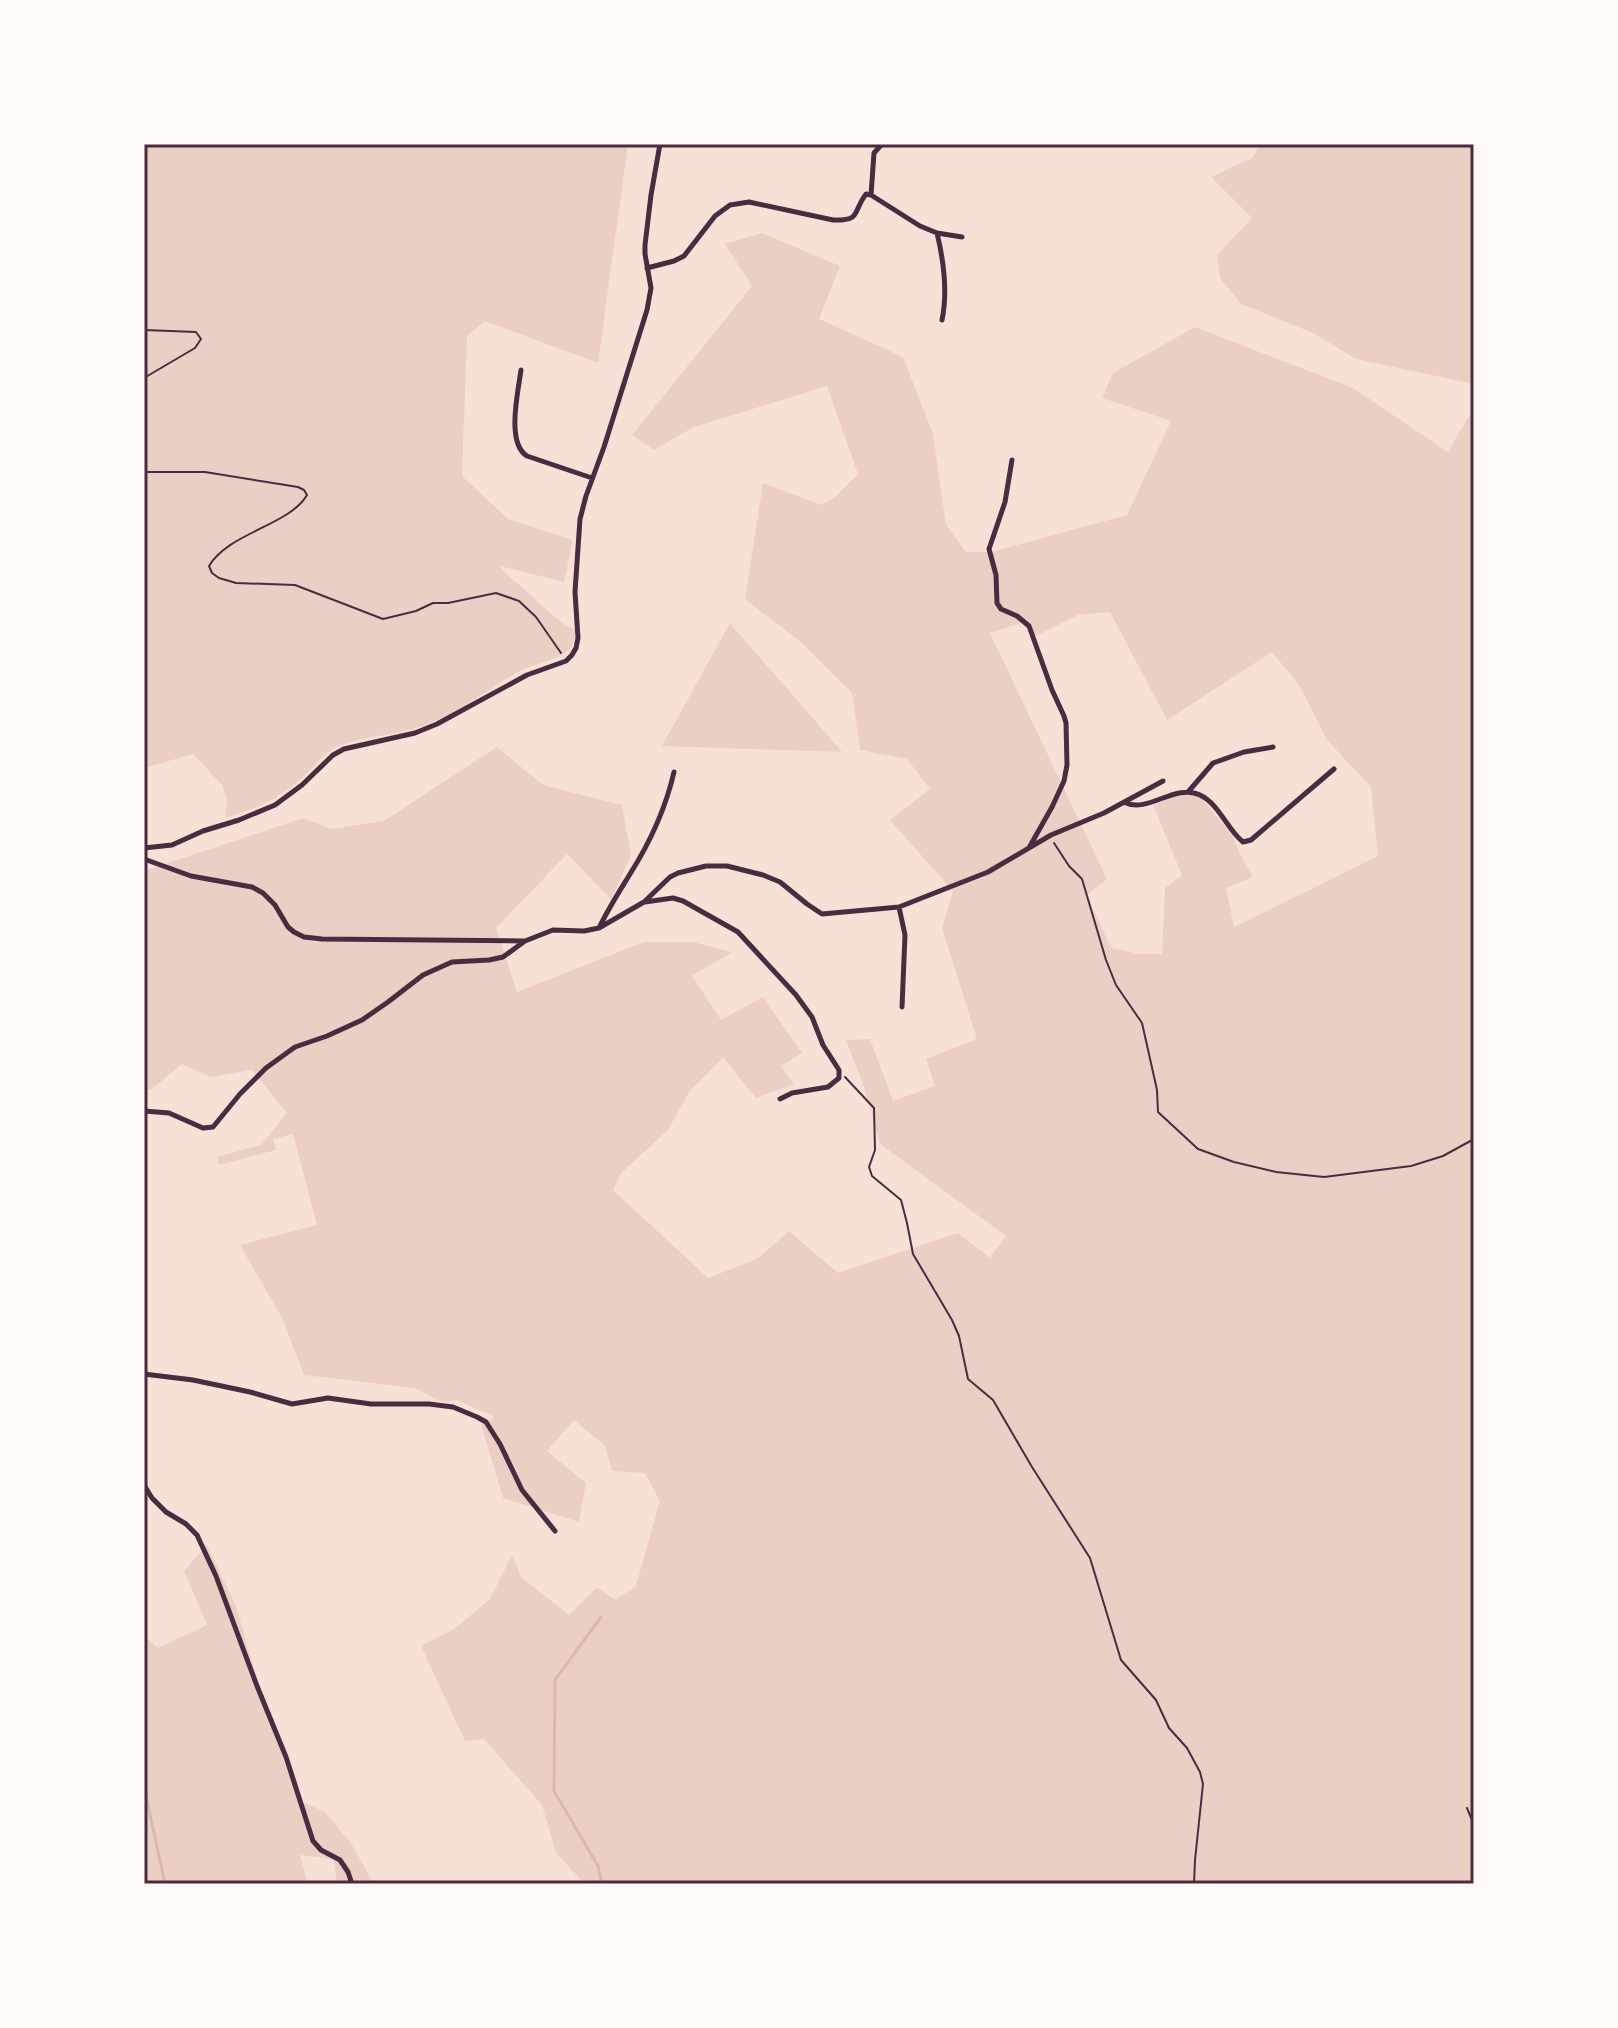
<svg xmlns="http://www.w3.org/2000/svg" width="1618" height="2028" font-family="Barlow,sans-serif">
<rect width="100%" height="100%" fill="#f7e1d7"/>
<path fill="#ebcfc5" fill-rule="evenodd" d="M144,144H628L598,363L485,321L467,336L462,476L508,519L573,540L564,582L500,566C510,580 522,586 534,598C548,611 558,622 575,630C576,663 539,659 516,673C481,694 449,719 409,730C385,737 360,736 337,747C324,753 315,766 305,775C279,799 259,808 225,818L227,799L222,785L193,754L144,768Z
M1261,144H1474V384L1356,359L1313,333L1241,304L1220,278L1217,255L1252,218L1211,177L1252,158Z
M762,233L840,266L819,319L903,357L933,434L946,525L966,552H991L1127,515L1171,421L1102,398L1113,373L1195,327L1353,388L1448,452L1474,407V1884H585L556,1853L542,1805L484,1739L465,1741L421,1646L454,1629L490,1599L512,1555L521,1577L569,1615L597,1587L615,1600L636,1586L660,1501L645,1473L612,1471L605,1446L574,1420L547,1451L586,1483L579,1522L503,1498L481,1424L495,1417L457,1400L442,1402L415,1388L304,1375L282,1318L240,1245L317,1225L293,1134L273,1139L276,1150L219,1165L217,1157L261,1145L287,1113L252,1070L211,1077L182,1064L152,1089L144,1091V871L304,818L331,829L384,821L497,747L543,785L622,805L631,855L611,899L567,854L496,928L517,992L644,942H693L732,952L692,976L721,1020L763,997L802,1053L781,1066L794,1084L756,1098L723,1057L689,1092L668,1130L621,1173L613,1190L708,1278L757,1259L789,1231L838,1273L958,1233L990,1258L1006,1236L880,1144L864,1087L846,1040L870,1039L893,1101L935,1086L926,1059L977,1039L942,928L953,891L890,820L930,789L907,759L860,750L852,693L802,643L745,599L763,483L821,505L834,498L858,474L827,386L694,427L654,450L632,435L752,286L725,244ZM1110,612L1167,720L1272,652L1299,685L1327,740L1371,787L1378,856L1234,927L1226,888L1253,877L1239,852L1233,836L1199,796L1181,795L1153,805L1182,875L1165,888L1162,954H1140L1111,948L1087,895L1107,879L990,633L1021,623L1036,636L1078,615Z
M730,623L842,752L662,746Z
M207,1545L236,1606L269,1721L299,1801L324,1811L351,1843L374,1884H337L334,1859L300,1855L308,1884H144V1635L158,1648L207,1625L184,1571Z"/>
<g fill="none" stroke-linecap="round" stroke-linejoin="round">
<path stroke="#dcb8b0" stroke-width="3" d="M601,1617L555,1680L554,1791L598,1866L602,1884
M144,1787L165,1884"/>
<path stroke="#4a2c40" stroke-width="2" d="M144,330L196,332L201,339L195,348L144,378
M144,472H205L298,487L304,490L307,495C290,525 228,533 209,566L212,573L219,578L236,583L295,585L383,619L416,611L433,603H448L496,593L519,601L536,617L561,653
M1054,843L1069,866L1082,879L1106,960L1116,985L1142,1023L1157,1090L1158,1112L1198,1149L1234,1162L1276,1172L1324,1177L1411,1166L1443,1156L1474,1139
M845,1077L874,1108L875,1150L869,1167L872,1176L901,1200L907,1223L913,1254L952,1320L959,1336L968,1379L993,1400L1032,1467L1090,1558L1121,1660L1156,1700L1169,1728L1187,1748L1200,1772L1203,1784L1195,1860L1194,1884
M1467,1808L1474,1825"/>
<path stroke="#4a2c40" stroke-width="5" d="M871,195L874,153L882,144
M937,233C944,262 948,291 942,320
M647,268L674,261L684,256L715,216L730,205L749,202L833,220C862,221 852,212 866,194L871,195L920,226L937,233L962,237
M521,370C518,392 506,443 527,456L592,478
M1012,460L1005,502L989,549L996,575L997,603L1001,609L1017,616L1029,626L1052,690L1064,716L1066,723L1067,765L1064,781L1052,807L1030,846
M1188,792L1213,763L1244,752L1273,747
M1126,803C1148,813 1176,783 1200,795C1219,804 1227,829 1243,842L1251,840L1334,769
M144,848L172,845L203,831L239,820L275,805L302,785L333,755L344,749L415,733L437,724L527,675L566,661L572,655L576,648L578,638L575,592L580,519L586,496L604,447L647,310L651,288L645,254V245L651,195L660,144
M144,859L191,876L252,887L263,893L275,905L288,927L294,932L304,937L322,939L524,941
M645,902L673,898L683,901L738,932L796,995L812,1017L823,1045L839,1070V1078L828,1087L792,1093L780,1099
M899,907L905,935L902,1007
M599,928C608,909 619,892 630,874C649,844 666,807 674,772
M144,1111L169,1113L203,1128L213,1127L240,1094L266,1068L295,1047L327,1036L362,1020L388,1002L423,975L452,962L489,960L503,957L525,941L553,930L584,931L599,928L644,902L670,877L678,873L706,866H727L763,875L780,882L807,904L822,914L899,907L988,872L1051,835L1104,813L1163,781
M144,1374L193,1380L250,1392L292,1404L328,1398L371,1404H429L453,1407L477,1417L486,1422L500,1444L522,1490L555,1531
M144,1485L152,1498L166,1512L186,1524L197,1535L216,1576L257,1686L286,1757L313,1841L321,1850L340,1860L348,1872L352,1884"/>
</g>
<rect width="1618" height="2028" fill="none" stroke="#fffaf5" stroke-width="292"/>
<rect x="146" y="146" width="1326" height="1736" fill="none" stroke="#4a2c40" stroke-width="3"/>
</svg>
